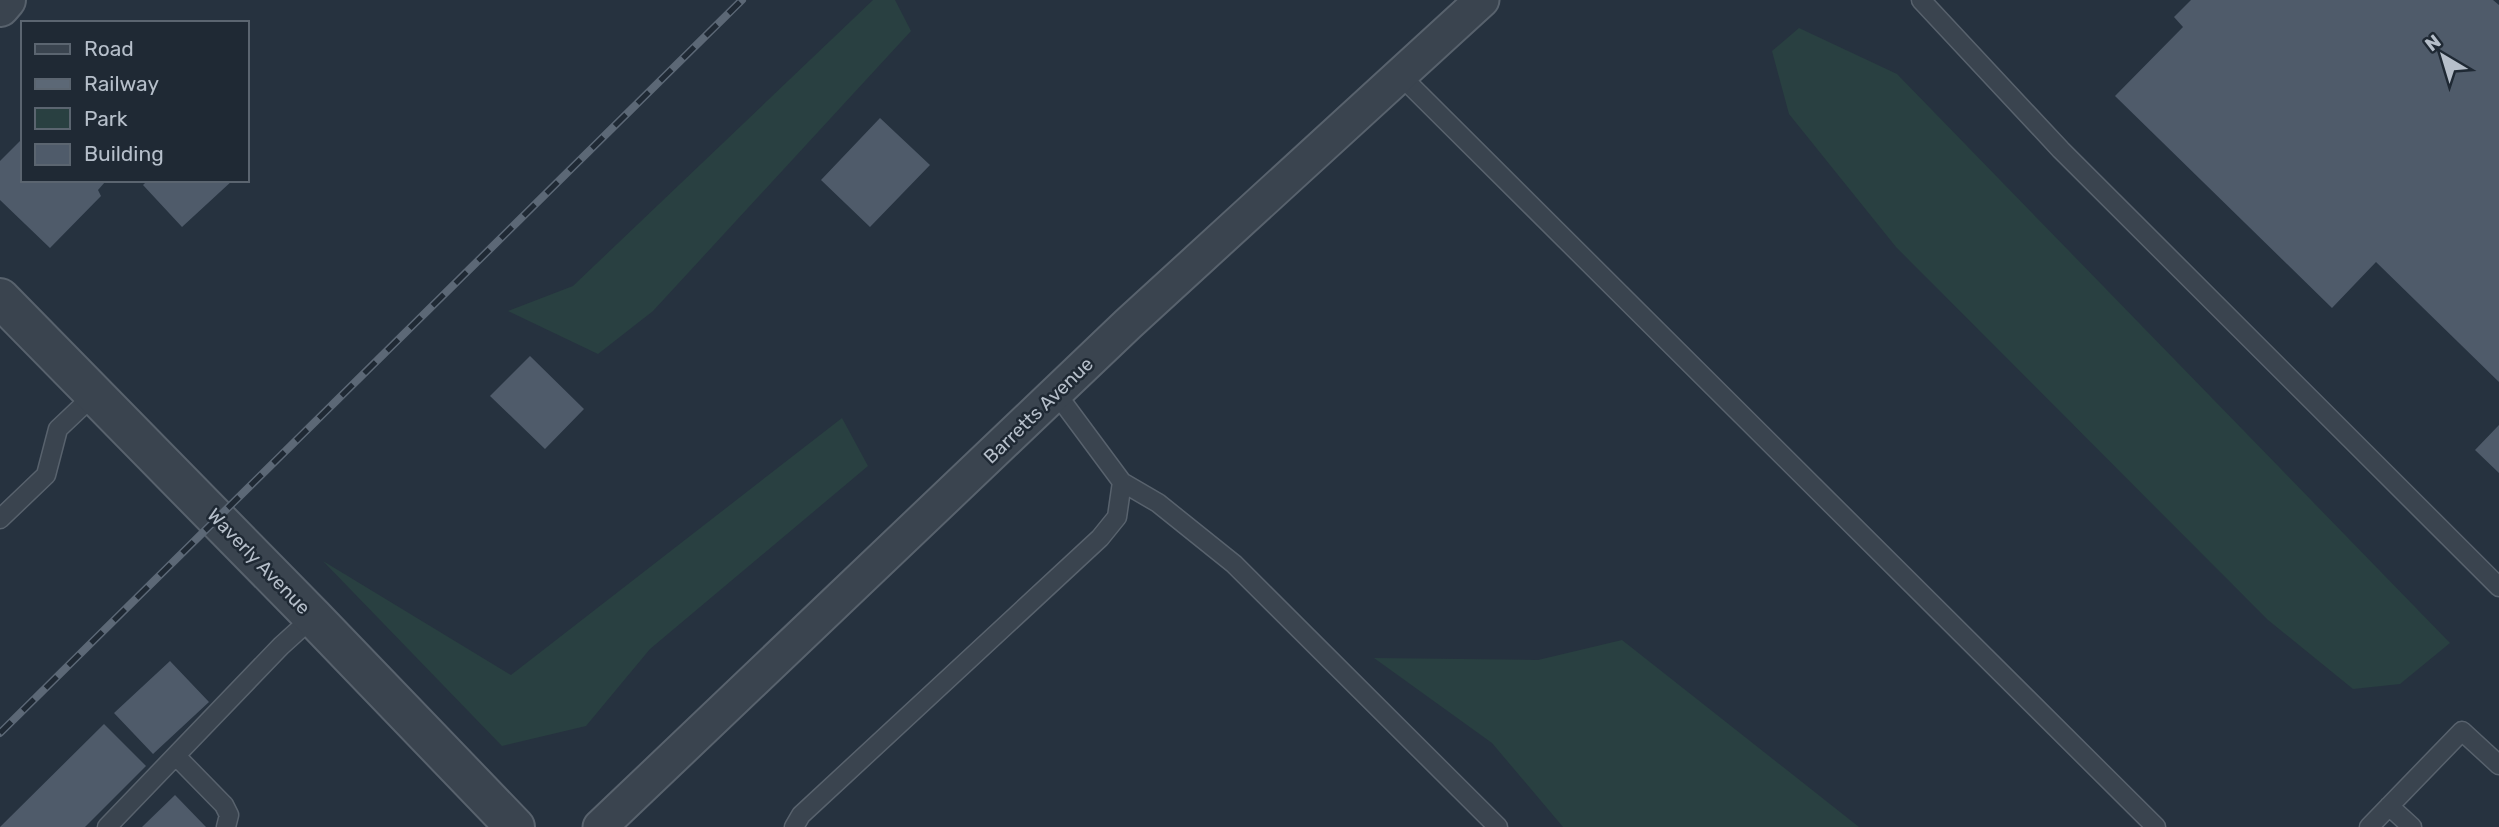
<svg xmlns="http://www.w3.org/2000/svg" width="2499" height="827" font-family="Rubik,sans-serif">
<rect width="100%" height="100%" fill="#26323f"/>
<path fill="#294041" d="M873,0H895L911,31L653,311L598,354L508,311L573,286Z
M1799,28L1897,74L2450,643L2400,684L2353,689L2268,620L1896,247L1789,114L1772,51Z
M842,418L868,466L650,649L586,726L502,746L323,561L511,675Z
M1622,640L1859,827H1563L1492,743L1374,658L1538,660Z"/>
<path fill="#4f5b6a" d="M2191,0H2493L2499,5V382L2376,262L2332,308L2115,96L2183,27L2174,17Z
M880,118L930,165L870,227L821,180Z
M23,138V180L105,182L98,190L101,196L50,248L0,200V161Z
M148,180H233L182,227L143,185Z
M530,356L584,409L545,449L490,396Z
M2499,425V473L2475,450Z
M170,661L209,702L153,754L114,713Z
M104,724L146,766L85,827H0Z
M175,795L206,827H142Z"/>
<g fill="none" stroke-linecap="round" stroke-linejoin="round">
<g stroke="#58626d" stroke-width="21">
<path id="service" d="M1921,0L2061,150L2499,587
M1400,75L2156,827
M1056,393L1122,482L1158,503L1234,564L1498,827
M0,519L46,475L58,429L96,393
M176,756L224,805L229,815L226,827
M2389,806L2412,827
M107,827L281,646L313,617
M794,827L801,815L1100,538L1117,517L1122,482
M2369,827L2462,731L2499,765"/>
</g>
<g stroke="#58626d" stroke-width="37">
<path id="minor" d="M600,827L1128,324L1482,0"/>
</g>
<g stroke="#58626d" stroke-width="42">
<path id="tertiary" d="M0,7L6,0
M0,298L313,617L515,827"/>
</g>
<use href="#service" stroke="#3a444f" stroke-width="18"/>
<use href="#minor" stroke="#3a444f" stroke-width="33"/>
<use href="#tertiary" stroke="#3a444f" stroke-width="38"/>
<g stroke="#5c6876" stroke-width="8">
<path id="rail" d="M0,733L742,0"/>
</g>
<use href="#rail" stroke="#1f2934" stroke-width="5" stroke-dasharray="16" stroke-linecap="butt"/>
</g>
<g text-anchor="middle" stroke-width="5" stroke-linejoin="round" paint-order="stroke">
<g font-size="19" fill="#b6bfca" stroke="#1f2934">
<text transform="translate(1038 410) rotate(-44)" y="7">Barretts Avenue</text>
<text transform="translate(259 561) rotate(46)" y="7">Waverly Avenue</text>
</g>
</g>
<rect x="21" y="21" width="228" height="161" fill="#1f2934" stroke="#5b6570" stroke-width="2"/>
<rect x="35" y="44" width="35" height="10" fill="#3a444f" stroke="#5b6570" stroke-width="2"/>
<text x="84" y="56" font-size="21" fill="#b6bfca">Road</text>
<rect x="35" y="79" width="35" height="10" fill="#5c6876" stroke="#5b6570" stroke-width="2"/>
<text x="84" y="91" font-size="21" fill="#b6bfca">Railway</text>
<rect x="35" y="108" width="35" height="21" fill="#294041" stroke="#5b6570" stroke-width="2"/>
<text x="84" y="126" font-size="21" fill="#b6bfca">Park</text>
<rect x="35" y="144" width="35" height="21" fill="#4f5b6a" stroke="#5b6570" stroke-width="2"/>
<text x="84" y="161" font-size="21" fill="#b6bfca">Building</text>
<g transform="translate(2443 56) rotate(322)" stroke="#1f2934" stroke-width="5" paint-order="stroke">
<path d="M0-5L12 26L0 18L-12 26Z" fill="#b6bfca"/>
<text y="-10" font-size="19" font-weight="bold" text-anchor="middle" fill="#b6bfca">N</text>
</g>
</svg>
